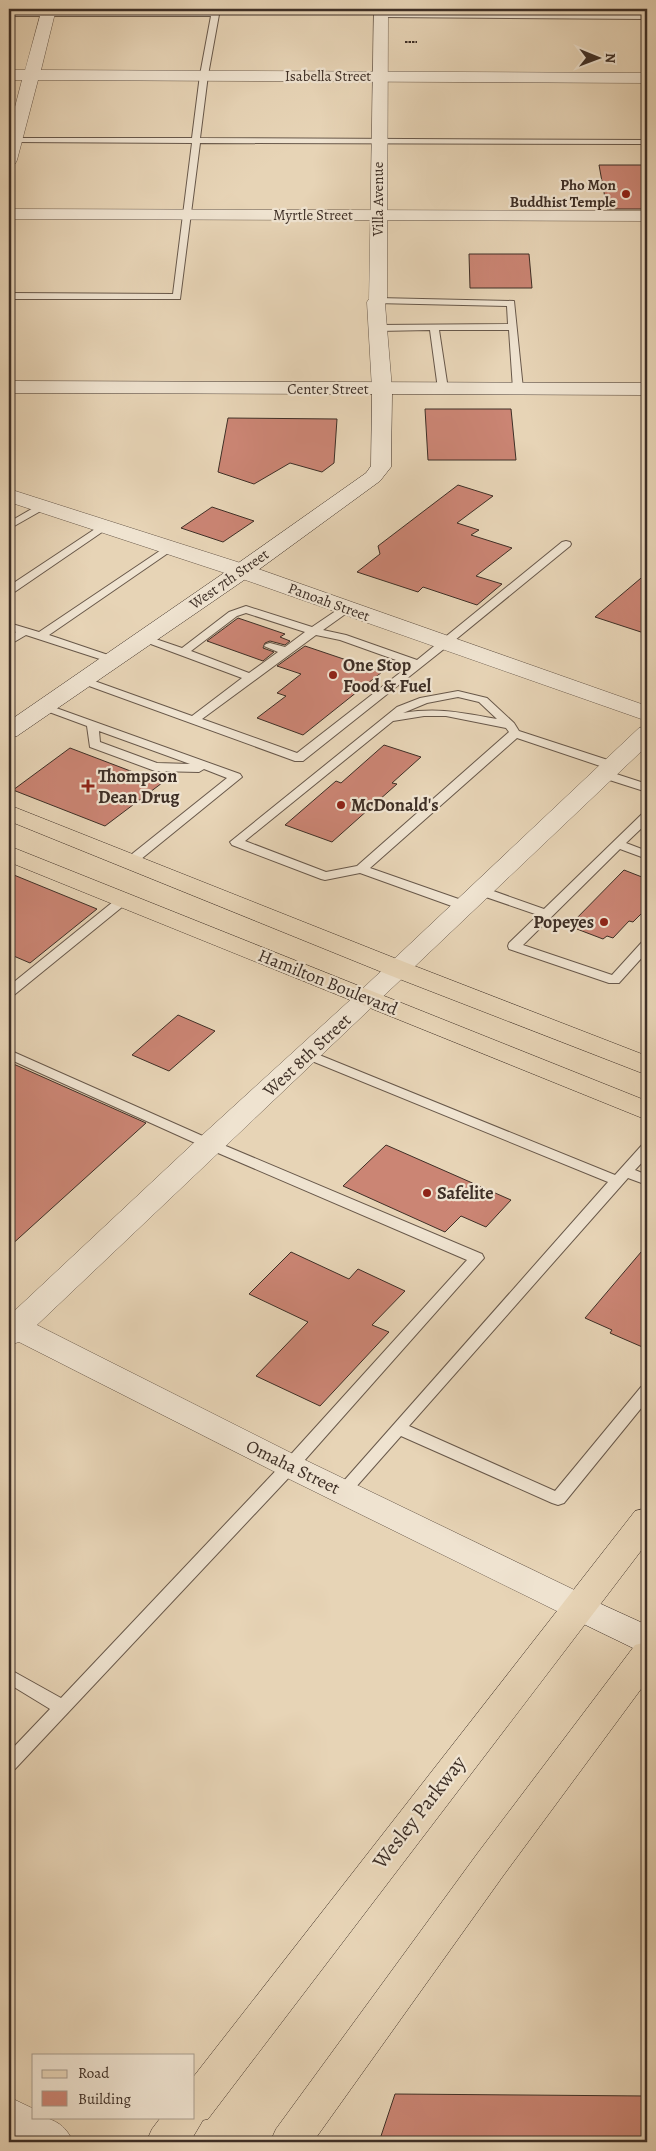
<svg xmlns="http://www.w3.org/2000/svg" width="656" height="2151" font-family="Alegreya,serif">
<rect width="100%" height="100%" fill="#e7d4b6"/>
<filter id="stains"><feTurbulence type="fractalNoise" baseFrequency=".004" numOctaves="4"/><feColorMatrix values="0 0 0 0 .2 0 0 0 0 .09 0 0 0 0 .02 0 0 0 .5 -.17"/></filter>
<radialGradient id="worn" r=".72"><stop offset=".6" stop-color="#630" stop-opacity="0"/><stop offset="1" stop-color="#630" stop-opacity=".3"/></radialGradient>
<path fill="#cb8574" stroke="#3e2f26" d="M599,165H647V209H607Z
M469,254H529L532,288H470Z
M425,409H511L516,460H428Z
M228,418L337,419L334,463L322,472L290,463L254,484L218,472Z
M458,485L493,496L457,523L479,530L471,535L512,548L476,576L502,584L477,605L423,587L418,592L357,572L380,554L378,546Z
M212,507L254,521L223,542L181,528Z
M647,573V634L595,617Z
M238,618L285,634L280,637L290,641L285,645L270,641L265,643L263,648L274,652L263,661L207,641Z
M305,646L382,672L303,735L257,718L286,696L277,693L301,674L277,666Z
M384,745L421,757L392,783L397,784L332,842L285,825L336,781L341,783Z
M70,748L162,783L105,826L13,790Z
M624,870L647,879V908L633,922L629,921L613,938L607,936L603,939L569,926Z
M9,873L97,909L30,963L9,954Z
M178,1015L215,1031L169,1071L132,1055Z
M9,1062L146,1123L9,1247Z
M386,1145L511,1200L486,1227L461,1216L445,1232L343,1186Z
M647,1245V1349L610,1333L612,1330L585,1318Z
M291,1252L349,1279L358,1269L405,1291L372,1325L389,1332L320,1406L256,1376L308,1322L249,1294Z
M395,2094L647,2096V2142H379Z"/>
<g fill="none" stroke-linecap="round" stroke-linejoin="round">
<g stroke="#68584a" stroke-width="2">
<path id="service" d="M212,9H220L208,75L200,138L647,140V144L200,143L180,299H9V293L173,294L192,143L14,142L10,140L14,138H192L200,75L211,16H9V12H212Z
M378,13L647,15V19L381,17H378Z
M378,298L514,301L523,389L518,392L513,389L509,330H439L448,389L443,392L438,389L430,330L378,331L373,328L378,325L508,324L507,306L375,303V299Z
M42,503L46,504L47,506L46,508L9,529V522Z
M104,523L108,524L109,526L108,528L13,593L9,594V586Z
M566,541L570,542L571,544L570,546L449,645L303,761H295L78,682L76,680L82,677L86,678L192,716L242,678L140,640L138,638L144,635L182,648L229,612L246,606L312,627L343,606H351L352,608L351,610L323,630L346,635L417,660L562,542ZM246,613L305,632L285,647L270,643L266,644L264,646L278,652L249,673L191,651L237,616ZM316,635L340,640L410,665L297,753L202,719Z
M170,544L174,545L175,547L174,549L49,635L117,658L119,660L117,662H109L26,635L9,645V637L16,632L9,630V623L39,632Z
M458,691L487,698L514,723L519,731L617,763L619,766L613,770L609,769L517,738L370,868L470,903L471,906L470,909H460L360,873L325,880L321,879L232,845L230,842L397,707L420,698ZM458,697L479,702L497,719C462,713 439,707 403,713L427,703ZM424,716H446L506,728L509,732L357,866L326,872L245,841L393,721Z
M45,704L240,774L242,777L135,864H127L125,861L127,858L227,778L204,769L199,772L155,771L90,747L87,726L41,709L39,707ZM99,731L190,764L157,763L100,742Z
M604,770L647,784V792L600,777L598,774Z
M647,812V823L626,843L647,851V859L620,849L523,945L612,975L642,942L647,941V952L619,983H609L509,949L508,946L509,943L538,915L477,894L475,891L477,888H485L544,909L643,813Z
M123,896L129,900L127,903L14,995L9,996V986L119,897Z
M9,1050L214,1141L482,1254L484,1258L296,1470L15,1769L9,1771V1752L50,1709L9,1684V1669L61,1698L284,1462L467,1260L204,1147L9,1059Z
M307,1050L615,1175L642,1145L647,1143V1157L635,1170L647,1175V1185L628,1178L409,1426L555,1491L641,1387L647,1385V1401L564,1503L558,1505L552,1503L401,1436L348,1496L342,1498L336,1496L334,1492L608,1182L302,1057L300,1054L302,1051Z"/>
</g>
<g stroke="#68584a" stroke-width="1">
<path id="minor" d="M42,9H56L41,70L647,73V83L38,80L17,160L15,164L9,165V130L22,80H9V70H25Z
M9,209L647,211V221L9,219Z
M9,489L250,566L647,706V721L234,576L9,502Z
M647,726V746L37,1325L301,1458L591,1598L596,1607L591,1616L579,1620L567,1616L279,1474L19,1342L9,1345V1313L11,1314L199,1138L359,992L639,728Z
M9,2097L34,2109V2117C53,2117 66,2125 73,2142H18L9,2136Z"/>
</g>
<g stroke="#68584a" stroke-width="1">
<path id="tertiary" d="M374,9H388L387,301L385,304L392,389L389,393L382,395L375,393L372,389L367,302L369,299Z"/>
</g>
<g stroke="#3e2f26" stroke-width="1">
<path id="secondary" d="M9,381L647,383V395L392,394L391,467L380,481L250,576L17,736L9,738V721L234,566L366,473L371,466L372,394L9,393Z
M579,1594L647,1625V1653L635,1649L567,1616L562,1607L567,1598Z"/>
</g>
<g stroke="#3e2f26" stroke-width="1">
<path id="primary" d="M9,805L407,963L647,1056V1075L389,975L9,821Z
M9,846L647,1101V1120L9,862Z
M647,1508V1543L208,2119L203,2120L190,2142H146L152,2129L161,2117H194V2076L635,1511Z
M647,1642V1681L503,1876L313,2142H270L276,2129L477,1854L635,1645Z"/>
</g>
<path stroke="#3e2f26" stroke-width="2" stroke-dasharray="2.5 1" stroke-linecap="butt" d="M405,42H417"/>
<use href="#service" fill="#efe3d0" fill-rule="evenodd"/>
<use href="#minor" fill="#efe3d0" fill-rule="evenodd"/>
<use href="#tertiary" fill="#efe3d0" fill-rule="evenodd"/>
<use href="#secondary" fill="#efe3d0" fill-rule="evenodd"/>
<use href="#primary" fill="#e7d4b6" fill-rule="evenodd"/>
</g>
<g fill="#8f2418" stroke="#efe3d0" stroke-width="2">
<circle cx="626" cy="194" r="5"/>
<circle cx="333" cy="675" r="5"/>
<path d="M85.5 778.5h5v5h5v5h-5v5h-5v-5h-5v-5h5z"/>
<circle cx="341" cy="805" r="5"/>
<circle cx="604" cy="922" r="5"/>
<circle cx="427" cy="1193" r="5"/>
</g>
<g text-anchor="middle" stroke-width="4.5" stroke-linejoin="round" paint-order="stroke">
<g font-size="15" fill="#3e2f26" stroke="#efe3d0">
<text x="328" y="81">Isabella Street</text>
<text transform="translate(378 199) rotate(-90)" y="5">Villa Avenue</text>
<text x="313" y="220">Myrtle Street</text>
<text x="328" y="394">Center Street</text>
<text transform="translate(229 579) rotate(-35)" y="5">West 7th Street</text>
<text transform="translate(329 602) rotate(20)" y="5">Panoah Street</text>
</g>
<g font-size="15" font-weight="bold" fill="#3e2f26" stroke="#efe3d0" text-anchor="end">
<text x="616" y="190">Pho Mon<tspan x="616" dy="17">Buddhist Temple</tspan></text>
</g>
<g font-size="18" font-weight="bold" fill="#3e2f26" stroke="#efe3d0" text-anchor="start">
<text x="343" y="671">One Stop<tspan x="343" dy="21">Food &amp; Fuel</tspan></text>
<text x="98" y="782">Thompson<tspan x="98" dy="21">Dean Drug</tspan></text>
<text x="351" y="811">McDonald's</text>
<text x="594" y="928" text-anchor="end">Popeyes</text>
<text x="437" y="1199">Safelite</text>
</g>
<g font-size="18" fill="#3e2f26" stroke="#efe3d0">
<text transform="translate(328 982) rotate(22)" y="6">Hamilton Boulevard</text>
<text transform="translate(307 1055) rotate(-43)" y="6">West 8th Street</text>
<text transform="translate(293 1467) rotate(26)" y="6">Omaha Street</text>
</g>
<g font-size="21" fill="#3e2f26" stroke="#efe3d0">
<text transform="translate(419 1812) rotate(-52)" y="7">Wesley Parkway</text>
</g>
</g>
<rect width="656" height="2151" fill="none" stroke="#e7d4b6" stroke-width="30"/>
<rect x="10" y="10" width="636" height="2131" fill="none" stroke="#3e2f26" stroke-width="2.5"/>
<rect x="15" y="15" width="626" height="2121" fill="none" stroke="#3e2f26"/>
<rect x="32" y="2054" width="162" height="65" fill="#efe3d0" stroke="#a89b8c"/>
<rect x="42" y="2070" width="25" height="8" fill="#e7d4b6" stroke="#a89b8c"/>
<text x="78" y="2078" font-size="15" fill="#3e2f26">Road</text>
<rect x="42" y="2091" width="25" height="15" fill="#cb8574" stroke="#a89b8c"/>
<text x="78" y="2104" font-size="15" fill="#3e2f26">Building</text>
<g transform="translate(598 58) rotate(91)" stroke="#efe3d0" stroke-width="4" paint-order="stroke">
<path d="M0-4L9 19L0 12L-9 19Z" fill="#3e2f26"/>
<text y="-8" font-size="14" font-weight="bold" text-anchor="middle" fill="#3e2f26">N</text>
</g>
<rect width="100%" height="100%" filter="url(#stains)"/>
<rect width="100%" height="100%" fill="url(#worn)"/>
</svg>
